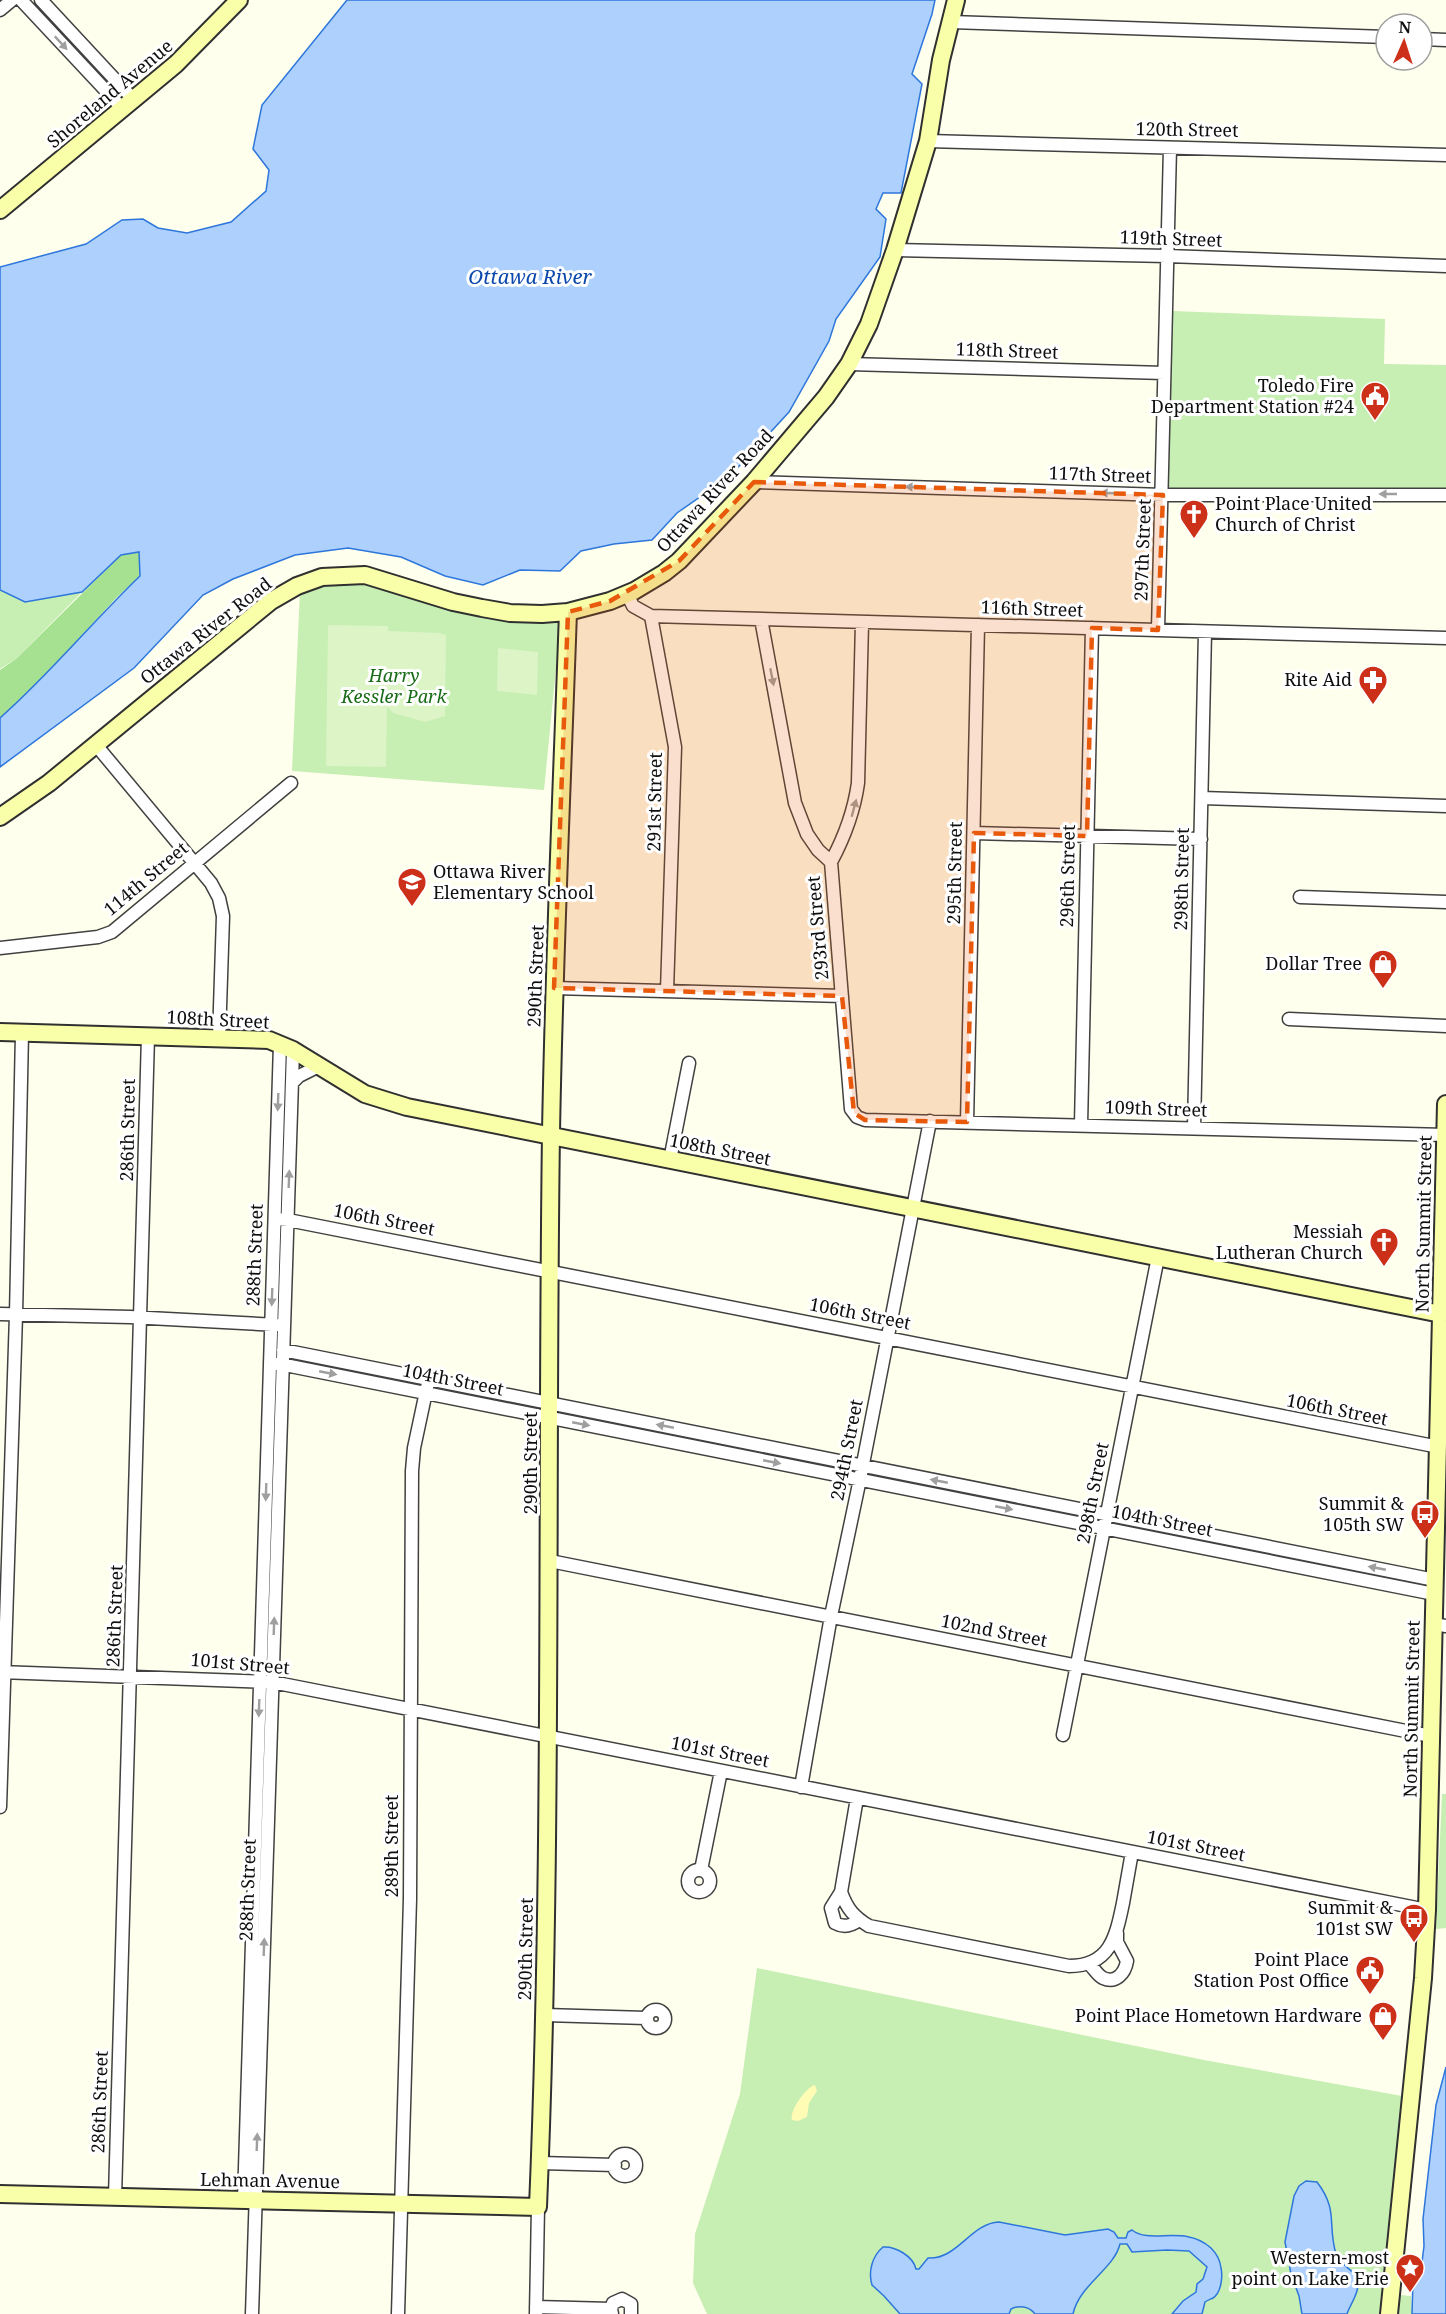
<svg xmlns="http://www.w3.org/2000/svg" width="1446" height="2314" font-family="'Noto Serif',serif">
<rect width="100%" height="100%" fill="#ffe"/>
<path fill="#c7eeb3" d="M1172,311L1385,319L1384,364L1446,365V489L1167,488Z
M347,580L561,618L544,790L292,771L300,590Z
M0,590L25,602L82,592L16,659L0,669Z
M1442,1794H1446V1928L1436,1929Z
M757,1968L1204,2060L1402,2096L1379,2314H707L693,2283L695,2234L740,2094Z
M1400,2295L1411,2296L1412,2314H1397Z"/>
<path fill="#a6e091" d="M140,552V576L116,598L36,686L0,718V670L16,659L121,555Z"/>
<path fill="#fffcb6" d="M815,2085L817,2091L809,2103L807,2117L798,2121L792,2120C789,2111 806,2087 815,2085Z"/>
<path fill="#dcf4c6" d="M328,625L388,626V631L439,633L446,635L445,716L425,722L393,713L387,706L386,767L326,766Z
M498,648L538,652L537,695L497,691Z"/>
<path fill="#add0fc" stroke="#2d76db" stroke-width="1.5" d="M347,0H935L932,14L912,74L922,84L901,193H883L876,209L886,219L880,257L836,319L829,341L789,412L730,476L677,513L652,540L614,544L581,551L560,571L520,570L483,585L445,576L401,557L348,548L295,555L233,579L203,595L134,668L0,767V718C50,674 92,622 140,576L139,552L121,555L82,592L25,602L0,590V267L86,244L122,220L143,219L158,228L187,233L231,222L266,191L269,170L253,149L262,105Z
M1446,2067V2314H1412L1413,2279L1421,2270L1424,2246L1423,2219L1436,2105Z
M1306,2181L1317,2182C1339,2211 1327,2224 1336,2254C1340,2266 1357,2270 1358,2283C1359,2294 1350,2304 1347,2314H1302L1299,2296L1291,2274L1285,2242L1294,2196L1299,2186Z
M999,2222L1065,2235L1108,2229L1114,2232L1118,2238H1126L1128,2232L1132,2230C1151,2245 1185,2224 1211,2248C1217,2254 1220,2259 1221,2268C1223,2277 1221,2293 1213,2298C1211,2299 1208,2300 1205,2302L1202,2314H1172L1183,2301L1196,2292L1197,2284L1203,2279L1207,2267L1189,2251L1167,2250L1132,2252L1127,2244H1120C1114,2269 1079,2285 1073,2314H1035C1029,2306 1019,2305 1011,2309L1009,2314H900L884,2296L872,2285C868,2272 872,2256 883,2247C895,2246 913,2256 916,2269H919L928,2258C957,2260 971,2223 999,2222Z"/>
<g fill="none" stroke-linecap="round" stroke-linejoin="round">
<g stroke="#414141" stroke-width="15">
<path id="street" d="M21,0L123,109
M41,0L134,100
M0,10L12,0
M951,22L1386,37
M1422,39L1446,40
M928,141L1446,155
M895,250L1167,256L1446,266
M849,364L1164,373
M754,482L1163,495H1446
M627,594L633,606L651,616L1446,638
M651,616L675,747L667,991
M761,619L795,803L807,834L818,850L831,862
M862,623L858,783C854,812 845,836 831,862L851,1109L857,1117L865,1120L1446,1135
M1158,630L1170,148
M96,745L211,883L219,898L223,916L219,1038
M1202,798L1446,806
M974,833L1201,839
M1300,897L1446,902
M0,948L98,937L112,932L291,783
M554,988L842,996
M1289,1019L1446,1026
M292,1083L299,1076L319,1066
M967,1122L978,625
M1081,1125L1092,628
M1194,1128L1205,632
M670,1160L689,1063
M275,1219L288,1220L1439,1447
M0,1314L130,1317L277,1325
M283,1350L1435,1580
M270,1362L1434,1594
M550,1561L1431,1736
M1434,1624L1446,1626
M0,1672L272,1682L1427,1910
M1063,1735L1158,1257
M801,1787L831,1616L860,1479L930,1121
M857,1798L841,1892C847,1909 854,1917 869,1926L1069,1966C1110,1966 1116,1937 1123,1903C1126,1886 1129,1869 1132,1852
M0,1807L16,1315L22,1033
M688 1881a11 11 0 1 1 22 0a11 11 0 1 1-22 0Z
M701,1870L721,1771
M841,1892L831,1908L835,1923C844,1928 851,1926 859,1920
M1089,1964C1094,1968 1097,1975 1103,1978C1116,1984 1125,1973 1127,1961L1117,1942V1933
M647 2019a9 9 0 1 1 18 0a9 9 0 1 1-18 0Z
M545,2015L646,2018
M614 2165a11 11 0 1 1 22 0a11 11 0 1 1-22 0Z
M540,2163L615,2165
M115,2197L148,1036
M244,2200L280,1044
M536,2307L611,2309
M252,2314L293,1050
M398,2314L410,1899L412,1471L414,1448L427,1387
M536,2314L538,2207
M612,2314L611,2309L613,2303L622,2299L631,2304V2314"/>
</g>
<g stroke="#303030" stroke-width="20">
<path id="secondary" d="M0,210L176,64L239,0
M0,817L49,783L271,601L297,586L322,577L365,575L453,602L482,608L510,613L542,614L568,612L610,601L634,591L664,573L679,561L754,482L826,397L849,364L869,324L895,250L928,141L941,60L956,0
M0,1032L269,1040L293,1050L365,1094L407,1107L1441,1314
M0,2194L538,2207C553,1849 546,1491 551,1133C554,959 562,785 568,612
M1389,2314L1423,1978L1427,1910L1446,1104"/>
</g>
<use href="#street" stroke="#fff" stroke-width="12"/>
<use href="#secondary" stroke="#f9ffa9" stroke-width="16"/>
</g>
<defs><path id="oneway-solid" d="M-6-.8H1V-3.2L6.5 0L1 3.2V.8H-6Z" transform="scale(1.5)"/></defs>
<g fill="#9f9f9f">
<use href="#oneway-solid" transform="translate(61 43) rotate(47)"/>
<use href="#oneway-solid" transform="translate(914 487) rotate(-178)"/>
<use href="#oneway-solid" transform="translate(1109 493) rotate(-178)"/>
<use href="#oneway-solid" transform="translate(1388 494) rotate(180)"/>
<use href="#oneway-solid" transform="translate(772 677) rotate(79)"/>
<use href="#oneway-solid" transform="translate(854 808) rotate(-75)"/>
<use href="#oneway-solid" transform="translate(278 1102) rotate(92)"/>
<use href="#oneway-solid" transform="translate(289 1179) rotate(-88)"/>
<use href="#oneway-solid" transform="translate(272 1297) rotate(92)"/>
<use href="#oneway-solid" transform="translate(328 1373) rotate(11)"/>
<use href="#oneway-solid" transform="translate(581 1424) rotate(11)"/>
<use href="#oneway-solid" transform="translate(665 1426) rotate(-169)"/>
<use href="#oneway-solid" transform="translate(772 1462) rotate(11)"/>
<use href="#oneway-solid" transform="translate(939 1481) rotate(-169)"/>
<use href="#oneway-solid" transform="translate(266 1492) rotate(92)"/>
<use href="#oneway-solid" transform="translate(1004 1508) rotate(11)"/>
<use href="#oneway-solid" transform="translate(1377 1568) rotate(-169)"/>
<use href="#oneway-solid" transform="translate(274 1626) rotate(-88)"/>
<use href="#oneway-solid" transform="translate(259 1708) rotate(92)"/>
<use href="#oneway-solid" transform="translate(264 1947) rotate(-88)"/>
<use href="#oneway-solid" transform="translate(257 2142) rotate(-88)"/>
</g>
<path fill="#e8590c" fill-opacity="0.2" stroke="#e8590c" stroke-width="4.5" stroke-dasharray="12 8" stroke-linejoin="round" d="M754,482L1163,495L1158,630L1092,628L1087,836L974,833L967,1122L865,1120L854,1113L842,996L554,988L568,612L610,601L679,561Z"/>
<defs>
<g id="civic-pin" transform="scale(1.5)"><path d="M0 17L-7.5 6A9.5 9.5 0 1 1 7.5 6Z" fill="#cc3018" stroke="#fff"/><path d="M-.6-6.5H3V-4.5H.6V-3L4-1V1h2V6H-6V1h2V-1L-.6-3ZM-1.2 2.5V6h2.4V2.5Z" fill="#fff"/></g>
<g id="church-pin" transform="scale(1.5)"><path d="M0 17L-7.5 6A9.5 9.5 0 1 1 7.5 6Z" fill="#cc3018" stroke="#fff"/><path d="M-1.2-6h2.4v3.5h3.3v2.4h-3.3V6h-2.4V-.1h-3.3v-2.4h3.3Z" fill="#fff"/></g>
<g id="pharmacy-pin" transform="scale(1.5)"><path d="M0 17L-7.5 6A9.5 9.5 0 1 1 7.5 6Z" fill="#cc3018" stroke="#fff"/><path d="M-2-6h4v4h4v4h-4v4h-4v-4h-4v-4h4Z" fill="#fff"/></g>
<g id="school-pin" transform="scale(1.5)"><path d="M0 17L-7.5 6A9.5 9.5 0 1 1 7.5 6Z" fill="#cc3018" stroke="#fff"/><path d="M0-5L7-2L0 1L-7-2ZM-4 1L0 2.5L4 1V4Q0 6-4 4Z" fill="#fff"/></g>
<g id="shop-pin" transform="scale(1.5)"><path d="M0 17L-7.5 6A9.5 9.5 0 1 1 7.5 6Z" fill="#cc3018" stroke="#fff"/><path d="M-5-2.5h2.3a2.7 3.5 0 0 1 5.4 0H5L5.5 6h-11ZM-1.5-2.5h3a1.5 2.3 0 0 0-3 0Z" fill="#fff"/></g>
<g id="bus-pin" transform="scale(1.5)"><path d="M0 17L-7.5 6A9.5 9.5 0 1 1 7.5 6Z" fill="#cc3018" stroke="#fff"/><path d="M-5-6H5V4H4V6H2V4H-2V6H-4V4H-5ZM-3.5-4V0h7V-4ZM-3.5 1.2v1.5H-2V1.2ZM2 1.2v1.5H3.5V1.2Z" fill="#fff"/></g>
<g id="sight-pin" transform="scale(1.5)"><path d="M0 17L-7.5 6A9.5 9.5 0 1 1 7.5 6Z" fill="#cc3018" stroke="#fff"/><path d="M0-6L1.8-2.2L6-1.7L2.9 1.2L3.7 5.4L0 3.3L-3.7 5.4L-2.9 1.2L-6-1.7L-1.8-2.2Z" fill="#fff"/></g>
</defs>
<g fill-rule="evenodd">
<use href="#civic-pin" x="1375" y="396"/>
<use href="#church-pin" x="1194" y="514"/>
<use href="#pharmacy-pin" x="1373" y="680"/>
<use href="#school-pin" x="412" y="882"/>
<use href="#shop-pin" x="1383" y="964"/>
<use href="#church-pin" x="1384" y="1242"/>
<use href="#bus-pin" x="1425" y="1514"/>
<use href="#bus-pin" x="1414" y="1918"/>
<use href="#civic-pin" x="1370" y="1970"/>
<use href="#shop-pin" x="1383" y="2016"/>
<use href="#sight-pin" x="1410" y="2268"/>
</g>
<g text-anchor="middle" stroke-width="6" stroke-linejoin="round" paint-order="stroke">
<g font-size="18" fill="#0e0e0e" stroke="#fff">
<text transform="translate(110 94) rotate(-40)" y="6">Shoreland Avenue</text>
<text transform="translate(1187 130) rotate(1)" y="6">120th Street</text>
<text transform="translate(1171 239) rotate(2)" y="6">119th Street</text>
<text transform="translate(1007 351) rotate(2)" y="6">118th Street</text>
<text transform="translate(1100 475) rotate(2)" y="6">117th Street</text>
<text transform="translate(715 491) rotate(-47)" y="6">Ottawa River Road</text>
<text transform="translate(1143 550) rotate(-88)" y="6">297th Street</text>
<text transform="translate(1032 609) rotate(2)" y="6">116th Street</text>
<text transform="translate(206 631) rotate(-38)" y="6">Ottawa River Road</text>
<text transform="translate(655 802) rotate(-89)" y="6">291st Street</text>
<text transform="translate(955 873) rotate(-89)" y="6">295th Street</text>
<text transform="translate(1068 876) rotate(-89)" y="6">296th Street</text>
<text transform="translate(146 879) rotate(-40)" y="6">114th Street</text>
<text transform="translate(1182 879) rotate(-89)" y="6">298th Street</text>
<text transform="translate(818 928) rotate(-95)" y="6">293rd Street</text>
<text transform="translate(536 976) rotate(-88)" y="6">290th Street</text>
<text transform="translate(218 1020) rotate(3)" y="6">108th Street</text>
<text transform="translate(1156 1109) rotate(2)" y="6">109th Street</text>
<text transform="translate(128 1130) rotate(-89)" y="6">286th Street</text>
<text transform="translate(720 1150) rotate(11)" y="6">108th Street</text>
<text transform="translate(384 1220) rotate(11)" y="6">106th Street</text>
<text transform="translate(1424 1224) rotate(-89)" y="6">North Summit Street</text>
<text transform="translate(255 1255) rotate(-88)" y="6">288th Street</text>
<text transform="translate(860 1314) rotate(11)" y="6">106th Street</text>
<text transform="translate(453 1380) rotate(11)" y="6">104th Street</text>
<text transform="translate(1337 1410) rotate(11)" y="6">106th Street</text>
<text transform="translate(847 1450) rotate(-79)" y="6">294th Street</text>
<text transform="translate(531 1463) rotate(-90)" y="6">290th Street</text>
<text transform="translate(1093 1493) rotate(-79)" y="6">298th Street</text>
<text transform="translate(1162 1521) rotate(11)" y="6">104th Street</text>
<text transform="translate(115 1616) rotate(-88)" y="6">286th Street</text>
<text transform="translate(994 1631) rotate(11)" y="6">102nd Street</text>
<text transform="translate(240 1664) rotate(5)" y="6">101st Street</text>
<text transform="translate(1412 1709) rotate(-89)" y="6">North Summit Street</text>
<text transform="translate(720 1752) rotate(11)" y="6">101st Street</text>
<text transform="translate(392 1846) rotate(-90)" y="6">289th Street</text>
<text transform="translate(1196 1846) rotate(11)" y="6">101st Street</text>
<text transform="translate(248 1890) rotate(-88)" y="6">288th Street</text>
<text transform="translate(526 1949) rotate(-89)" y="6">290th Street</text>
<text transform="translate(100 2102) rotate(-88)" y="6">286th Street</text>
<text transform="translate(270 2181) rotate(1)" y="6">Lehman Avenue</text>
</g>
<g font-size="18" fill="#0e0e0e" stroke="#fff" text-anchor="end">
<text x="1354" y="392">Toledo Fire<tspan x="1354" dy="21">Department Station #24</tspan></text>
<text x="1215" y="510" text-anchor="start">Point Place United<tspan x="1215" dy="21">Church of Christ</tspan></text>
<text x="1352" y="686">Rite Aid</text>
<text x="433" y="878" text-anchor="start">Ottawa River<tspan x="433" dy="21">Elementary School</tspan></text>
<text x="1362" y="970">Dollar Tree</text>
<text x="1363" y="1238">Messiah<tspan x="1363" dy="21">Lutheran Church</tspan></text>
<text x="1404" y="1510">Summit &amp;<tspan x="1404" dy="21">105th SW</tspan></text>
<text x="1393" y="1914">Summit &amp;<tspan x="1393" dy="21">101st SW</tspan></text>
<text x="1349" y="1966">Point Place<tspan x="1349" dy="21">Station Post Office</tspan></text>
<text x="1362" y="2022">Point Place Hometown Hardware</text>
<text x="1389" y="2264">Western-most<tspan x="1389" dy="21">point on Lake Erie</tspan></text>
</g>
<g font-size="18" font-style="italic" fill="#196c17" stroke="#fff">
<text x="394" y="682">Harry<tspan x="394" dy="21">Kessler Park</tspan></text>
</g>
<g font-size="20" font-style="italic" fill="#0a48ac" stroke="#fff">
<text x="530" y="284">Ottawa River</text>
</g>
</g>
<g transform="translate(1404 42) rotate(3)"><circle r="28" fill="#ffffff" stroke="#9f9f9f" stroke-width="1.5"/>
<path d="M0-4.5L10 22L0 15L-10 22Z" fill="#cc3018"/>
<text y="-9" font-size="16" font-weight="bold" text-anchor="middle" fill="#0e0e0e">N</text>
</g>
</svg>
